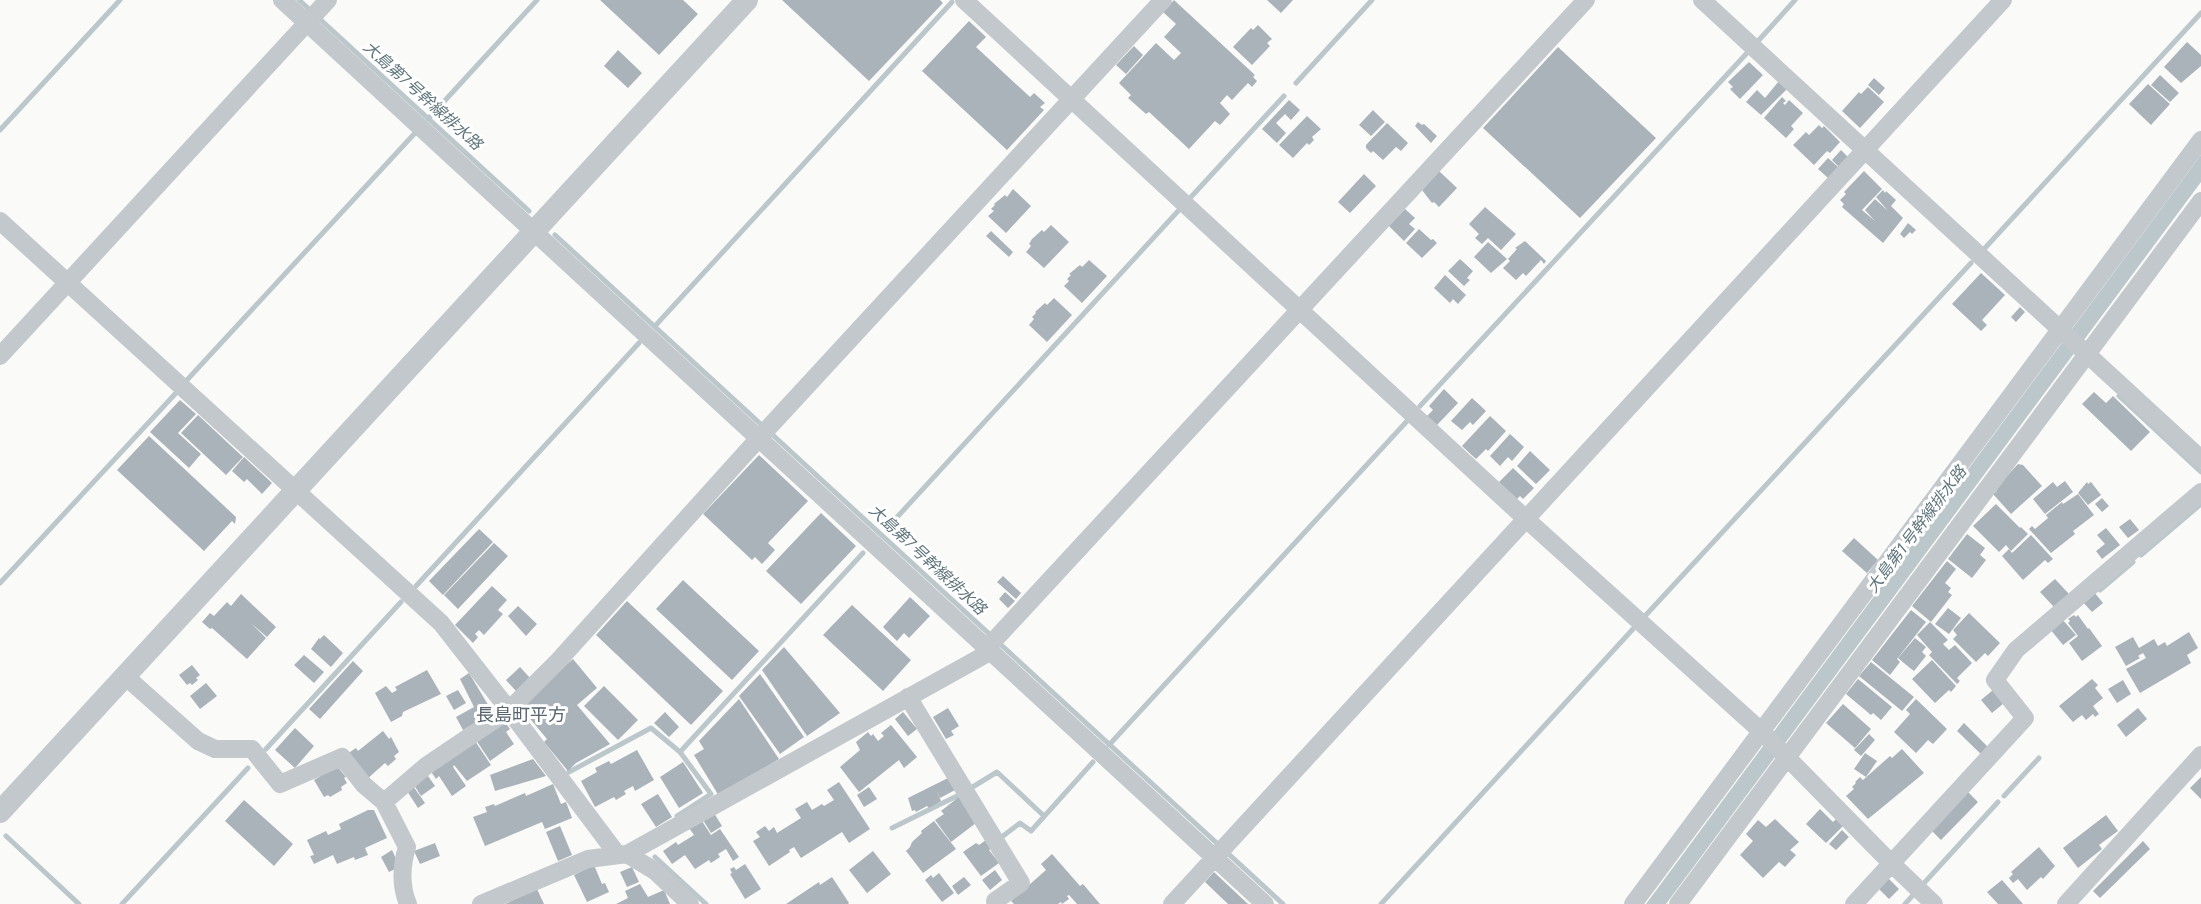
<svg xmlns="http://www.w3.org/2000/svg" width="2201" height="904" font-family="'Open Sans','Noto Sans JP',sans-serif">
<rect width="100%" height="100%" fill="#fafaf8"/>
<path fill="#bbc7cb" d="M2201,155V182L1666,904H1646Z"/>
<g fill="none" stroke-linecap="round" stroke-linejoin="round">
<path stroke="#bbc7cb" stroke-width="5" d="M299,0L529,211
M1759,40L1795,0
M1296,83L1372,0
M428,119L537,0
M0,130L120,0
M1191,197L1284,96
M555,235L1283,904
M1985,248L2201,13
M655,326L952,2
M187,380L415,133
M2119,396L2201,472
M1420,406L1747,53
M888,527L1179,210
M2141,555L2201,504
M0,583L176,393
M416,586L639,343
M2100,590L2133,562
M1645,616L1971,263
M1109,745L1408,420
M266,749L401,602
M569,772L651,728L680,752L863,553
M971,788L997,772L1044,816
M2004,796L2039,758
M677,816L711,794L680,752
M892,828L961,794
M6,836L79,904
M1003,836L1020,823L1031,831L1093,762
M655,857L706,904
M1925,882L1998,802
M122,904L248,768
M1381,904L1633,629
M1905,904L1915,893"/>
</g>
<path fill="#aab3b9" d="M600,0H683L698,14L659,55Z
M782,0H940L943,3L869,81Z
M1174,0L1255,75L1253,77L1257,81L1252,87L1248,83L1232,100L1227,95L1220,103L1230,114L1220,125L1215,121L1189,149L1149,112L1146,114L1128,98L1131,95L1119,83L1156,43L1174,60L1181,53L1164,37L1176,24L1163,12Z
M1267,0H1293L1281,13Z
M969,21L986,37L976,47L1030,97L1034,93L1045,103L1040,107L1044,110L1007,150L922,71Z
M1258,25L1272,39L1267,43L1270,46L1252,65L1233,47L1251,28L1253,30Z
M2187,42L2201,55V66L2181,83L2164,67Z
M1134,46L1143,55L1126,74L1116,65Z
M1558,47L1656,138L1580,218L1483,128Z
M618,50L642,73L628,88L604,66Z
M1749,62L1763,75L1740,99L1730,89L1733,87L1728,82Z
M2160,75L2179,93L2170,102L2151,85Z
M1874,78L1885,88L1879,95L1868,85Z
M1779,81L1788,88L1761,115L1746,102L1757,90L1765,98Z
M2148,84L2170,104L2151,125L2129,104Z
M1868,87L1884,102L1860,128L1842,111L1859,92L1861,94Z
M1782,97L1786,101L1783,103L1785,105L1789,100L1803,113L1791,126L1794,129L1786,138L1764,118Z
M1289,100L1300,110L1291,120L1285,114L1276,123L1286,133L1277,143L1262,129Z
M1373,110L1385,122L1371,136L1359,125Z
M1307,116L1321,129L1312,137L1314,140L1309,145L1307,143L1293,158L1279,145Z
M1418,122L1422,125L1424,124L1437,136L1431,143L1415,126Z
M1387,123L1408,143L1401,151L1396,147L1383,160L1373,151L1371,153L1366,148V145Z
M1819,125L1822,128L1824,126L1840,142L1830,153L1827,151L1814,165L1793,145L1806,132L1809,135Z
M1841,150L1848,157L1839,167L1832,160Z
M1828,158L1838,167L1828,178L1818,169Z
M1439,171L1457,188L1439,207L1434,202L1432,203L1422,190Z
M1864,171L1882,189L1862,210L1875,221L1865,210L1875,199L1888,211L1876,197L1883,190L1885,193L1886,191L1896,200L1891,206L1903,218L1883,243L1842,207L1844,204L1840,200L1846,194L1844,192Z
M1364,174L1376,186L1350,213L1338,202Z
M1013,189L1031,206L1006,233L988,216L994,211L991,209L995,205L994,204L1005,195L1007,197Z
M1485,207L1516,234L1501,250L1488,238L1482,244L1475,238L1479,234L1469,224Z
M1405,209L1415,218L1409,224L1415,229L1404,241L1389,226Z
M1908,223L1916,230L1912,234L1910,232L1904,238L1900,234Z
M1051,225L1069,242L1044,268L1026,252L1031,246L1029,244L1032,239L1042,230L1044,232Z
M1419,229L1431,240L1433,239L1437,243L1422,258L1406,243Z
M991,231L1013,252L1009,257L986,236Z
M1525,241L1546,261L1544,264L1541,260L1526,276L1523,273L1516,280L1503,268L1510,261L1508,259L1517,249L1515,248Z
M1488,242L1507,259L1491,273L1474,257Z
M1460,259L1473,271L1467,278L1470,280L1464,286L1448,271Z
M1089,260L1107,276L1082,303L1064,286L1069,281L1067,279L1071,275L1069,274L1080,265L1082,267Z
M1981,273L2005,295L1982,320L1987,325L1981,331L1952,304Z
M1445,275L1466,295L1458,304L1453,299L1450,303L1434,288Z
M1054,298L1072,315L1047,342L1029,325L1034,319L1032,317L1036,313L1035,312L1045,303L1047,305Z
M2020,307L2025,312L2016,322L2011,317Z
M1444,389L1458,403L1437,425L1427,416L1433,410L1429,406Z
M2094,392L2106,403L2113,396L2150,432L2131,451L2082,404Z
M1472,398L1486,411L1473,425L1470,422L1462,430L1451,421Z
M180,400L196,414L178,433L201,454L189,468L150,432Z
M198,415L243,457L226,475L181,433Z
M1490,416L1506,431L1488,451L1486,449L1476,459L1462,446Z
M1510,434L1524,447L1512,461L1508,457L1500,466L1490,456Z
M149,436L236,517L235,524L232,521L204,551L117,470Z
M1530,451L1550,470L1536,484L1517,466Z
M759,455L808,501L768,543L775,550L762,564L755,557L752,560L703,514Z
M244,457L272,483L262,494L247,479L244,482L232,471Z
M2018,464L2023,465L2042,486L2011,514L1993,494L1997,491L1995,489Z
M1513,468L1534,488L1523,499L1520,496L1517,499L1499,482Z
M2065,481L2073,492L2045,514L2033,499L2053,482L2057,487Z
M2087,482L2088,484L2091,482L2101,495L2088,505L2078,493Z
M2078,494L2094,515L2073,531L2075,534L2051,553L2029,529L2032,526L2035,529L2048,518L2046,515L2062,502L2063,504Z
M2102,498L2109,506L2102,512L2095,504Z
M1996,504L2020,528L2021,527L2028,534L2011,551L2006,545L1999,552L1973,526Z
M821,513L856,546L801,604L766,571Z
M2130,519L2139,530L2128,538L2119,527Z
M2106,528L2120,545L2102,559L2096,551L2105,544L2097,535Z
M479,529L493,542L443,595L429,581Z
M1967,534L1985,548L1980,555L1986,560L1972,578L1948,559Z
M2031,535L2053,559L2048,563L2045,560L2023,580L2002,556L2009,549L2012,553Z
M1854,538L1878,560L1867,573L1842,551Z
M494,543L508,556L458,609L444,595Z
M1947,561L1956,569L1945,583L1951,588L1948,592L1952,595L1931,622L1912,606Z
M1003,576L1021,593L1016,599L997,582Z
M2055,579L2069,594L2054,607L2040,592Z
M683,580L759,651L732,680L656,609Z
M492,586L507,600L498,610L503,614L484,635L479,630L475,634L478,637L473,643L455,625Z
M1005,592L1015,601L1008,608L999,599Z
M2094,592L2103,603L2092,612L2082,601Z
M241,594L276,627L267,637L251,623L266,638L247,659L212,628L210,629L202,622L210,613L214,616L227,602L231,606Z
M910,597L930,616L909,638L904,633L897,641L883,627Z
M627,601L723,691L691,725L596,635Z
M852,605L911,660L883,691L823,635Z
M518,606L537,624L526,636L508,616Z
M1948,608L1961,618L1949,634L1935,624Z
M1911,610L1926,622L1897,659L1900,662L1890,675L1872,660Z
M1969,613L2000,643L1988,656L1985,653L1976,662L1953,639L1957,635L1953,630Z
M2074,615L2076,617L2078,615L2088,629L2089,628L2102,646L2082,661L2069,643L2078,636L2068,623L2070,621L2068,619Z
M2062,619L2076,635L2063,645L2050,629Z
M1930,622L1948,640L1943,644L1949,650L1955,645L1972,663L1957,678L1960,681L1957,684L1929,655L1932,652L1917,635Z
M2189,632L2198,648L2187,655L2191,663L2140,693L2126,669L2146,658L2143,653L2138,656L2140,658L2126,666L2115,647L2133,637L2139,648L2154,639L2158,646L2165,642L2167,646Z
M324,635L343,653L331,667L311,649L319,638L320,639Z
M1915,638L1926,647L1922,652L1926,656L1914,671L1910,668L1914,663L1910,668L1898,658Z
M784,647L840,713L807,736L762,670Z
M304,655L324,672L314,683L294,665Z
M573,659L597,688L577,705L610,744L576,763L568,771L544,742L547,739L521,708L526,700Z
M1932,660L1956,686L1951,692L1949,690L1935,703L1912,679Z
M353,661L363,671L320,719L309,709Z
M1871,662L1914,697L1902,711L1859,676Z
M192,665L200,675L196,678L198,680L192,685L190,683L187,685L179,675Z
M520,667L530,678L516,691L506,680Z
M427,670L441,694L403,712L402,716L391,722L375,693L386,686L392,693L397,690L395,687Z
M469,673L493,713L463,730L456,717L474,707L460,679Z
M760,674L804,737L780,754L739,696Z
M1858,679L1892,707L1881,720L1873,713L1871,715L1846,694Z
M2092,679L2098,685L2095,688L2103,698L2093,706L2099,714L2095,717L2093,714L2086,720L2082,715L2073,722L2059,706Z
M2123,680L2131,694L2117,703L2108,689Z
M206,683L217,696L200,709L190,696Z
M604,686L638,720L618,740L584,706Z
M458,690L466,703L454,710L446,696Z
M1993,690L2004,703L1992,713L1981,700Z
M739,699L779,759L719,796L694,755L704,749L699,741Z
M1916,699L1947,729L1933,744L1928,740L1916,753L1894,732L1910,714L1906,710Z
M1843,704L1871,729L1855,748L1826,723Z
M948,708L959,726L951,731L954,735L946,739L933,717Z
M2138,708L2147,719L2126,737L2117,725Z
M665,712L679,727L669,737L654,723Z
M903,712L917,729L908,736L895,719Z
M504,721L510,729L506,732L514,744L490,761L476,740Z
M1964,723L1991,750L1984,757L1957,731Z
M891,725L917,757L904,768L899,760L859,792L840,767L860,750L856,742L868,732L871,736L873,734L878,741L884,736L881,733Z
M295,728L314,746L295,768L275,750Z
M383,731L389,739L391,737L399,752L394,756L396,759L388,766L385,763L366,780L347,754L356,748L358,751Z
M1869,734L1875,740L1861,756L1854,750Z
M475,741L491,765L467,781L454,765L453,767L466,786L452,796L439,776L436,779L430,770Z
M1902,749L1924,773L1868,819L1846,796L1854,789L1852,787L1856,783L1855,782L1860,777L1863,780L1890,756L1892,758Z
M637,750L654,780L635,791L633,786L624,791L626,794L616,800L614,797L595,807L581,781L597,772L595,768L609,761L611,764Z
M1865,753L1877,761L1866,777L1854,769Z
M533,759L546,776L495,791L490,775Z
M683,762L703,793L679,808L660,777Z
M337,766L346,777L344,778L347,783L341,787L342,790L330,797L328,795L324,797L314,780Z
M428,776L435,786L421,796L414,785Z
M2201,777V799L2190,788Z
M948,778L955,790L940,798L936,790L941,801L929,808L927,806L916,812L915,810L912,811L908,798Z
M839,782L870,829L849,843L842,832L801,858L794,847L789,850L790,852L769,866L753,841L760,837L756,832L765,826L769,831L774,827L777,833L801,818L795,809L807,802L812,810L822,804L824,806L834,800L827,790Z
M553,784L561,804L566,802L572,818L545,829L542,822L485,846L473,817L487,812L485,807L494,804L495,806L525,793L526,796Z
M413,786L425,803L418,808L407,791Z
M869,787L877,799L864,807L857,795Z
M1967,791L1978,802L1941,840L1930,829Z
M658,794L672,817L656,827L641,804Z
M960,796L976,823L951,842L935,820L944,814L941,811Z
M244,800L293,844L274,866L225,821Z
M1820,809L1833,822L1836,819L1843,826L1826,843L1806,824Z
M368,810H374L387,838L365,848L368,855L355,860L354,857L337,864L333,855L314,864L310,856L314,855L307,840L326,831L328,835L341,829L339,824Z
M714,813L722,826L711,833L703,820Z
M2106,815L2118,831L2099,845L2102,849L2078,868L2063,848Z
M1775,819L1799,842L1790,850L1796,855L1785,867L1779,862L1763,878L1740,855L1753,841L1746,834L1758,820L1766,827Z
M702,821L711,835L720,829L739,857L733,861L726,849L718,854L720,857L711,863L709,860L695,869L685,855L672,864L663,851L676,842L678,845L694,835L689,828Z
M934,821L956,849L923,873L906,851L910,847L912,842L922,833L921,831Z
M560,826L572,855L558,861L546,832Z
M1842,830L1849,837L1836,850L1829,844Z
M986,840L992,848L989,850L999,863L981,876L963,852L976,843L979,845Z
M2143,841L2150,849L2100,898L2093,891Z
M435,843L440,856L420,864L414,851Z
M2039,847L2055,866L2043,879L2041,877L2027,890L2018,879L2013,883L2009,878L2013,874L2011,872Z
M392,850L397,861V868L389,872L381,857Z
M873,851L891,874L867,893L849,870Z
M1052,854L1080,886L1083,884L1100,904H1077L1069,895L1067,896L1069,899L1062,904L1061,902L1058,904H1014L1011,901L1046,870L1041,864Z
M745,864L761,889L745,899L730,874L732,873L730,869L734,867L736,870Z
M594,865L602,884L605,883L609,892L587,902L574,875Z
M632,867L639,882L627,887L620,872Z
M995,870L1002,880L990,890L982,880Z
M1214,872L1248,904H1228L1205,882Z
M939,873L954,893L942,902L925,880L931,875L933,878Z
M832,877L849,903L848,904H786L819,882L820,885Z
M964,877L971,885L958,895L952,886Z
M1887,877L1899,889L1889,899L1877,887Z
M2002,880L2023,904H1998L1987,892Z
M640,884L648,897L664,890L670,904H616L628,898L625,891Z
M537,889L544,904H505Z"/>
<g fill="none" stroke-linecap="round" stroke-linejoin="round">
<path stroke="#c3c8cc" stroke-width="18" d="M282,0L1265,904
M964,0L1526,519L1761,731L1891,863L1934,904
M1702,0L2201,459
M0,221L441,623L509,710L617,854
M0,356L328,0
M987,648L1586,0
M125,676L198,741L215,749H252L280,784L342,757L364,785L384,802L407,847C401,867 400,885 408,904
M908,697L1021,883L995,901
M384,802L426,766L509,710L559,660L759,438L1163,0
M627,854L655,871L690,904
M481,904L588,859L627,854L990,652
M1172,904L2003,0
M1633,904L2201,140
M1678,904L2201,201
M1854,904L2025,718L1995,680L2016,650L2201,492
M2066,904L2201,755"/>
<path stroke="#c3c8cc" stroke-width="22" d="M0,812L747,0"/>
</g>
<g text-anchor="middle" stroke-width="6" stroke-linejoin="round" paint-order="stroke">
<g font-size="16" font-style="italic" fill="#60757c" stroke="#fff">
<text transform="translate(423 95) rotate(42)" y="6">大島第7号幹線排水路</text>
<text transform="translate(1916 529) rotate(-53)" y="6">大島第1号幹線排水路</text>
<text transform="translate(928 559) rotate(43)" y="6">大島第7号幹線排水路</text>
</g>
<g font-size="18" fill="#57646e" stroke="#fff">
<text x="521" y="721">長島町平方</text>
</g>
</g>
</svg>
